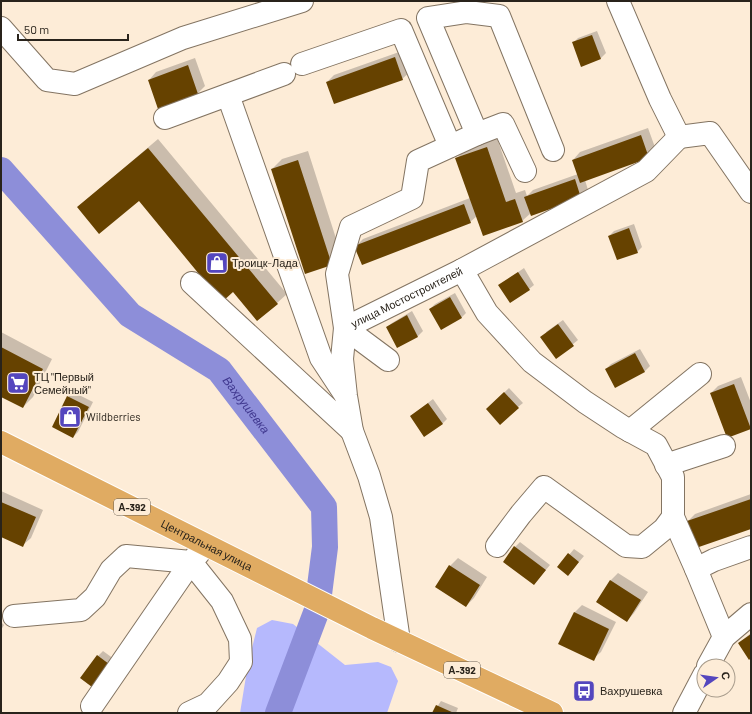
<svg xmlns="http://www.w3.org/2000/svg" width="752" height="714" font-family="Barlow,sans-serif">
<rect width="100%" height="100%" fill="#fdecd7"/>
<path fill="#b6b9fd" d="M272,620L293,624L345,665L378,662L391,667L398,681L387,713H240L248,664L257,628Z"/>
<path fill="#0003" d="M597,31L606,53L601,58L582,65L573,43L578,38Z
M402,51L410,72L402,79L327,82L334,75Z
M195,58L205,86L198,93L159,107L149,80L156,72Z
M648,128L656,150L648,157L585,180L588,190L581,197L531,213L522,221L477,216L470,222L356,246L363,239L470,198L457,158L466,149L497,138L516,193L525,190L527,196L533,190L578,174L573,160L580,152Z
M158,139L287,294L277,303L139,200L78,207Z
M308,151L341,254L331,264L272,169L282,159Z
M634,224L642,247L637,252L609,236L614,231Z
M524,268L534,285L529,289L500,285Z
M455,293L466,313L461,318L430,309L435,304Z
M412,311L423,331L418,336L398,347L387,327L392,323Z
M563,320L578,340L557,357L546,332Z
M1,332L52,359L33,397L23,407L1,396Z
M640,349L650,366L645,371L615,387L606,369L611,364Z
M741,377L751,403L750,428L711,393L718,386Z
M509,388L523,403L518,407L487,409Z
M73,392L93,402L78,432L73,437L68,397Z
M433,399L447,419L442,424L411,416Z
M1,491L43,510L31,538L23,545L1,536Z
M751,494V528L688,521L695,514Z
M520,542L550,565L534,584L515,547Z
M574,549L584,556L568,575L559,567Z
M458,558L487,577L474,598L466,606L437,587L450,566Z
M618,573L648,592L634,613L627,621L597,602L611,580Z
M582,605L616,622L601,652L593,659L574,613Z
M1,622L4,625L1,630Z
M751,633V657L739,643Z
M103,651L114,659L92,686L98,656Z
M441,701L458,708L456,713H433Z"/>
<g fill="none" stroke-linecap="round" stroke-linejoin="round">
<path stroke="#8d8ed9" stroke-width="26" id="s1" d="M1,170L130,315L219,370L324,507L325,547L317,610L278,713"/>
</g>
<path fill="#664200" d="M592,35L601,59L581,67L572,42Z
M395,57L403,80L334,104L326,82Z
M188,65L198,94L158,109L148,80Z
M641,135L649,158L580,183L572,160Z
M487,147L506,202L515,199L523,222L483,236L455,158Z
M148,148L278,304L257,321L233,292L222,302L139,201L99,234L77,207Z
M298,160L332,265L305,274L271,169Z
M575,179L581,198L531,216L524,197Z
M464,204L471,223L362,265L354,246Z
M629,228L638,253L617,260L608,236Z
M518,272L530,290L510,303L498,285Z
M450,297L462,318L441,330L429,309Z
M407,315L418,337L397,348L386,327Z
M558,324L574,346L556,359L540,337Z
M1,347L43,369L23,408L1,397Z
M635,353L645,372L615,388L605,369Z
M734,384L751,429L727,438L710,393Z
M504,392L519,408L500,425L486,409Z
M67,396L89,407L73,438L52,427Z
M428,403L443,424L424,437L410,416Z
M751,499V529L696,548L687,521Z
M1,502L36,517L23,547L1,537Z
M514,546L546,570L534,585L503,562Z
M568,553L579,562L568,576L557,567Z
M449,565L480,585L466,607L435,587Z
M610,580L641,600L627,622L596,602Z
M574,612L609,629L594,661L558,644Z
M751,634V658L749,660L738,643Z
M97,655L109,664L92,687L80,678Z
M436,705L454,713H432Z"/>
<g fill="none" stroke-linecap="round" stroke-linejoin="round">
<g stroke="#837462" stroke-width="24">
<g id="minor">
<path d="M618,1L660,99L679,137"/>
<path d="M1,28L47,80L75,84L183,38L302,1"/>
<path d="M302,64L401,30L450,146"/>
<path d="M228,95L321,358L344,393"/>
<path d="M165,118L284,74"/>
<path d="M477,134L503,124L525,171"/>
<path d="M679,137L710,133L751,192"/>
<path d="M462,270L487,313L532,362L585,402L623,427L656,445L673,477V517L664,529L642,547L626,546L544,487L521,514L497,546"/>
<path d="M192,283L352,431"/>
<path d="M388,360L345,328L337,274L351,227L412,198L418,161L477,134L428,18L467,12L499,16L553,150"/>
<path d="M630,431L700,374"/>
<path d="M666,465L724,446"/>
<path d="M673,517L696,569"/>
<path d="M14,616L81,610L95,597L111,570L126,556L191,562L199,553"/>
<path d="M724,637L696,569L714,560L751,547"/>
<path id="s2" d="M399,641L381,517L369,476L352,431L346,396L342,359L345,328L462,270L646,171L679,137"/>
<path d="M708,666L724,637L751,614"/>
<path d="M92,706L191,562L222,601L240,639L241,662L228,682L208,704L189,713"/>
<path d="M684,713L704,675"/>
</g>
</g>
<g stroke="#fff" stroke-width="24">
<g id="highway">
<path id="s3" d="M1,442L372,628L552,713"/>
</g>
</g>
<use href="#minor" stroke="#fff" stroke-width="22"/>
<use href="#highway" stroke="#e0ab62" stroke-width="22"/>
</g>
<defs>
<g id="shop-square" transform="scale(1.15)"><rect x="-9" y="-9" width="18" height="18" rx="4" fill="#5446be" stroke="#fdecd7"/><path d="M-5-2.5h2.3a2.7 3.5 0 0 1 5.4 0H5L5.5 6h-11ZM-1.5-2.5h3a1.5 2.3 0 0 0-3 0Z" fill="#fff"/></g>
<g id="supermarket-square" transform="scale(1.15)"><rect x="-9" y="-9" width="18" height="18" rx="4" fill="#5446be" stroke="#fdecd7"/><path d="M-6-5.5h2.5l.6 2H6L4.5 2H-2.5L-4.4-4H-6ZM-1.5 3.2a1.3 1.3 0 1 0 .1 0ZM3 3.2a1.3 1.3 0 1 0 .1 0Z" fill="#fff"/></g>
<g id="bus-square" transform="scale(1.15)"><rect x="-9" y="-9" width="18" height="18" rx="4" fill="#5446be" stroke="#fdecd7"/><path d="M-5-6H5V4H4V6H2V4H-2V6H-4V4H-5ZM-3.5-4V0h7V-4ZM-3.5 1.2v1.5H-2V1.2ZM2 1.2v1.5H3.5V1.2Z" fill="#fff"/></g>
</defs>
<g fill-rule="evenodd">
<use href="#shop-square" x="217" y="263"/>
<use href="#supermarket-square" x="18" y="383"/>
<use href="#shop-square" x="70" y="417"/>
<use href="#bus-square" x="584" y="691"/>
</g>
<g text-anchor="middle" stroke-width="4" stroke-linejoin="round" paint-order="stroke">
<g fill="#fdecd7" stroke="#695f53" stroke-width="1">
<rect x="114" y="499" width="36" height="16" rx="3"/>
<rect x="444" y="662" width="36" height="16" rx="3"/>
</g>
<g font-size="10" font-weight="bold" fill="#29231b">
<text x="132" y="511">А-392</text>
<text x="462" y="674">А-392</text>
</g>
<g font-size="11" fill="#29231b" stroke="#fdecd7" text-anchor="start">
<text x="232" y="267">Троицк-Лада</text>
<text x="34" y="381">ТЦ "Первый<tspan x="34" dy="13">Семейный"</tspan></text>
<text x="86" y="421">Wildberries</text>
<text x="600" y="695">Вахрушевка</text>
</g>
<g font-size="11" fill="#29231b" stroke="#fdecd7">
<text dy="4" stroke="none"><textPath href="#s2" startOffset="389">улица Мостостроителей</textPath></text>
<text dy="4" stroke="none"><textPath href="#s3" startOffset="230">Центральная улица</textPath></text>
</g>
<g font-size="12" font-style="italic" fill="#40388f" stroke="#fdecd7">
<text dy="4" stroke="none"><textPath href="#s1" startOffset="343">Вахрушевка</textPath></text>
</g>
</g>
<rect width="752" height="714" fill="none" stroke="#29231b" stroke-width="4"/>
<g transform="translate(716 678) rotate(77)"><circle r="19" fill="#fdecd7" stroke="#a89c8c"/>
<path d="M0-3L7 15L0 10L-7 15Z" fill="#5446be"/>
<text y="-6" font-size="11" font-weight="bold" text-anchor="middle" fill="#29231b">С</text>
</g>
<path d="M18 34v6h110v-6" fill="none" stroke="#29231b" stroke-width="2"/>
<text x="24" y="34" font-size="12" fill="#29231b" stroke="#fdecd7" stroke-width="3" paint-order="stroke">50 m</text>
</svg>
